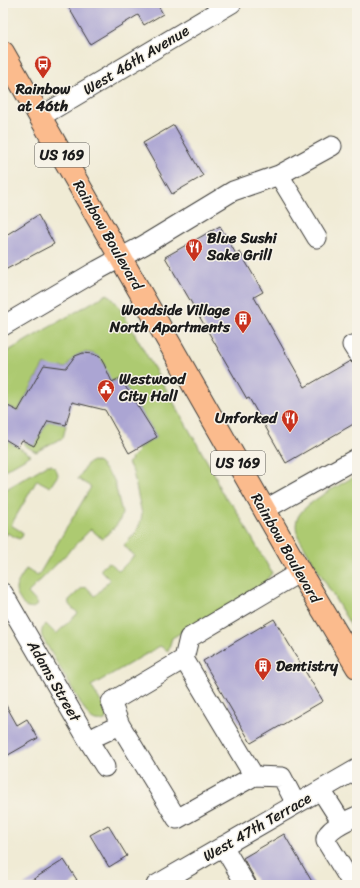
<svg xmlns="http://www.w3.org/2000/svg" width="360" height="888" font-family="Sriracha,sans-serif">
<rect width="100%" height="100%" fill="#f7f3e8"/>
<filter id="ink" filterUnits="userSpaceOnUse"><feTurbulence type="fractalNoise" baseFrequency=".025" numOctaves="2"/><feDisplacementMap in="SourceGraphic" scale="8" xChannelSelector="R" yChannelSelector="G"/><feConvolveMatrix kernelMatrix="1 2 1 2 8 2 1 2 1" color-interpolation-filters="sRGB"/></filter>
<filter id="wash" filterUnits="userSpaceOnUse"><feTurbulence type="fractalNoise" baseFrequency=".012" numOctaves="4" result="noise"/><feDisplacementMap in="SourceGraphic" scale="16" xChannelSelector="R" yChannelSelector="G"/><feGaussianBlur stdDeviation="0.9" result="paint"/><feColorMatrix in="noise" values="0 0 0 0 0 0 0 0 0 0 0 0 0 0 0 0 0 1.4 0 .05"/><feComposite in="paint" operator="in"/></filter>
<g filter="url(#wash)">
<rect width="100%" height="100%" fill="#f0ebd5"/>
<path fill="#adca71" stroke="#647346" d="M108,294L118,305L122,312L216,477C217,487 225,499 233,505L272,573L264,583L259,587L172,638L168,651L160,646L91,686L108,713L107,716L105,720C97,723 92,721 87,714L42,637C41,631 42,628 46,624L56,634L78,613C74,609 67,606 69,600L82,588C88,585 91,593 95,596L110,580L101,571V569C110,559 111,564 119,571L134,556L124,545C134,535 140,529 142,514L133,472L128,463L132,460L131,458L138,451L137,449L157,437L120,378L111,382V380L106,379C109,351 77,342 67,368L61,367L60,373L44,364L18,411L8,406L6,410L3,409V354L103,296Z
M48,421L66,425L63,438L52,443L36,452L24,445L25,442L34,446Z
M3,438L31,455L3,471Z
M93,461L99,463L114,480L122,513C121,524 109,532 102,539L91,529L28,593L38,604C29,613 24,607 19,598C17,595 16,593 16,589C16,583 23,575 26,569L38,576L91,487L78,479L87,464Z
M47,465H51C55,467 57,470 58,475L50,487L37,480L11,525L22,532L23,534L22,537L19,539L7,533L3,540V491Z
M357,475V636L298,536C296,529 295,524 298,517C305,502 342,484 357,475Z"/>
<g id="blocks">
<path fill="#aba5d3" d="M66,3H158L157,4L163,14L144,25L138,15L90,44Z
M174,125L203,176L172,194L143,143Z
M38,215L54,244L3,271V237Z
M220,226L236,254L240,252L263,292L254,297L305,387L350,361L352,363L357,364V422L286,463L249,398L247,399L165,257Z
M83,353L93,354L100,357L104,364L112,382L120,378L157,437L129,453L105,410L72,402L66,425L48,421L34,446L22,440L18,447L3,438V415L8,406L18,411L44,365L66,368L75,356Z
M274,619L323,701L251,743L203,661Z
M3,700L17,725L27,719L38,738L3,758Z
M108,825L127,856L109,867L90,835Z
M284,834L314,885H257L255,879L243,858Z
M64,860L77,880L69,885H24Z"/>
</g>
</g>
<g filter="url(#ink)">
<use href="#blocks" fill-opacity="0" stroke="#3c3b38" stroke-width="1"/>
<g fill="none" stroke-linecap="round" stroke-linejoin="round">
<g stroke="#3c3b38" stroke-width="21">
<path id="minor" d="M40,117L232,3
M279,175L332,146
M3,326L98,270L144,245L233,191L279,175L317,238
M352,345L357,353
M264,510L357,458
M3,593L88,740L105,767
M184,659L254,776
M120,725L177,819L254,776L282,777L296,804
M88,740L120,725L111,702L184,659L189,638L300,572
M321,790L342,823
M223,846L246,885
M156,885L357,769
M353,885L326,841C324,830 348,820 357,816"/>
</g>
<g stroke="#3c3b38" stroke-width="24">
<path id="major" d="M3,52L300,572L357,667"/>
</g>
<use href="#minor" stroke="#fff" stroke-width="19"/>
<use href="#major" stroke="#fbbb8d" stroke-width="22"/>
</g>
</g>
<defs>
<g id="bus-pin" transform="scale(0.9)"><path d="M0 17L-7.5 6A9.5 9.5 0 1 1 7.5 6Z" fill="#c8321e" stroke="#f7f3e8"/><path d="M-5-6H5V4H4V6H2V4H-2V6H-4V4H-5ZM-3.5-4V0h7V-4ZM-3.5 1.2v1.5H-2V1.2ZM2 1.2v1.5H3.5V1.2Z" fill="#fff"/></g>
<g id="restaurant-pin" transform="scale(0.9)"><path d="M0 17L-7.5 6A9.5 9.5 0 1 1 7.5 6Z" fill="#c8321e" stroke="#f7f3e8"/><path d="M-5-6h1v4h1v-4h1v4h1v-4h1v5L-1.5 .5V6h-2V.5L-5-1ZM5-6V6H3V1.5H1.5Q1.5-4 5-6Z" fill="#fff"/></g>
<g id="building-pin" transform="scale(0.9)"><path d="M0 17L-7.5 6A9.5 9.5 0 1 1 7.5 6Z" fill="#c8321e" stroke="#f7f3e8"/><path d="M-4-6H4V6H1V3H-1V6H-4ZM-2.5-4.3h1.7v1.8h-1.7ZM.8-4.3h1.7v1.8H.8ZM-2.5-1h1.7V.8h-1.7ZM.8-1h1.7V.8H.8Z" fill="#fff"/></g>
<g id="civic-pin" transform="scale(0.9)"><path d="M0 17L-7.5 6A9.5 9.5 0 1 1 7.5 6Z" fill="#c8321e" stroke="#f7f3e8"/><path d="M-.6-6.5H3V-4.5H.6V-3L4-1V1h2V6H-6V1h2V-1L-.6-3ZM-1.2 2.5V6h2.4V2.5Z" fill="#fff"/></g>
</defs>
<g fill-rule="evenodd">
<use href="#bus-pin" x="43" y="64"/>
<use href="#restaurant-pin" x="194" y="247"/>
<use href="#building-pin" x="243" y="319"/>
<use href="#civic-pin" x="106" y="388"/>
<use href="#restaurant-pin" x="290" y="418"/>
<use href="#building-pin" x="263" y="666"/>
</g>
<g text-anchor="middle" stroke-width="3" stroke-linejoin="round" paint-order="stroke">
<g fill="#f7f3e8" stroke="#5e5c59" stroke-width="1">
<rect x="35" y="143" width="54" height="24" rx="3"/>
<rect x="211" y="451" width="54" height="24" rx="3"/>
</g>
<g font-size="14" font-weight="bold" fill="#1c1c1c">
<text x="62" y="160">US 169</text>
<text x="238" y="468">US 169</text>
</g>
<g font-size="15" fill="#1c1c1c" stroke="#f7f3e8">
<text transform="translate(136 60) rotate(-31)" y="5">West 46th Avenue</text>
<text transform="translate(108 235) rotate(60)" y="5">Rainbow Boulevard</text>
<text transform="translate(286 548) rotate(60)" y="5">Rainbow Boulevard</text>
<text transform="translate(54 681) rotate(60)" y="5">Adams Street</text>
<text transform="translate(257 827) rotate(-30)" y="5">West 47th Terrace</text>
</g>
<g font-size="15" font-weight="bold" fill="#1c1c1c" stroke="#f7f3e8" text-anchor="start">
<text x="43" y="94" text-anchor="middle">Rainbow<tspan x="43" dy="17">at 46th</tspan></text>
<text x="207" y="243">Blue Sushi<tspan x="207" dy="17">Sake Grill</tspan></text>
<text x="230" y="315" text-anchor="end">Woodside Village<tspan x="230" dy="17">North Apartments</tspan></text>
<text x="119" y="384">Westwood<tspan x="119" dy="17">City Hall</tspan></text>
<text x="277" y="423" text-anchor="end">Unforked</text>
<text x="276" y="671">Dentistry</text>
</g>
</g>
<rect width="360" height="888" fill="none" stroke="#f7f3e8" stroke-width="16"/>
</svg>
